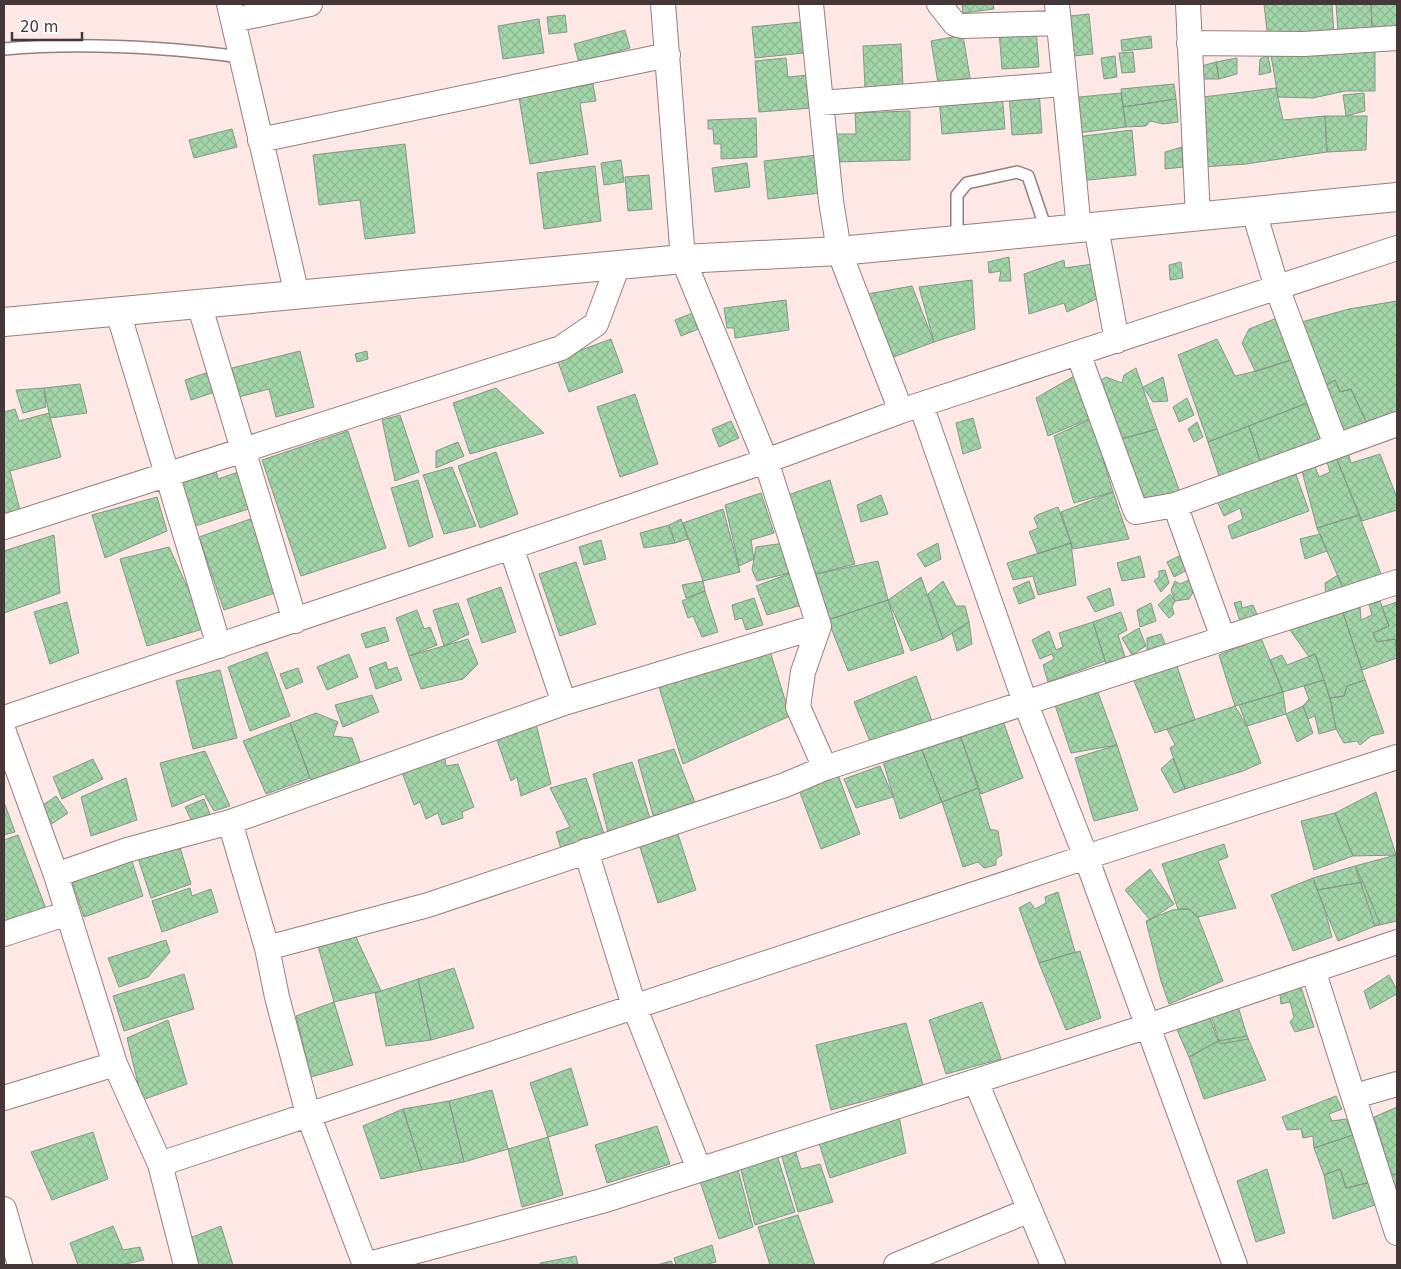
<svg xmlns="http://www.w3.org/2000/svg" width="1401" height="1269" font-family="'DejaVu Sans',sans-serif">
<defs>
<pattern id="building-cross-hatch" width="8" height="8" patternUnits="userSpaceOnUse" patternTransform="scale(1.25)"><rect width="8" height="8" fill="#a2d6a9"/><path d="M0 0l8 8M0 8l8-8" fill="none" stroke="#8db892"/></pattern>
</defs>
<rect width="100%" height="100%" fill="#fee8e6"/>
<path fill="url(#building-cross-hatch)" stroke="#859787" d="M962,4H993L994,9L963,13Z
M1264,4H1332L1334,36L1268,40Z
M1336,4H1371L1372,29L1338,32Z
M1371,4H1397V29H1372Z
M1089,14L1093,54L1064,57L1060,17Z
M565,15L567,32L549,34L547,17Z
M539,19L544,53L503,59L498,26Z
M801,22L804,53L755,58L752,27Z
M1036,28L1039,67L1002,69L999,31Z
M625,30L630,48L579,63L574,44Z
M963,35L970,78L938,83L931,41Z
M1151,36L1152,48L1122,51L1121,40Z
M901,44L903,86L865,88L863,46Z
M1375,48V91H1345L1313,98L1278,97L1271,55L1314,49L1317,56Z
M1133,52L1135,72L1122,73L1119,53Z
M1268,55L1271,72L1259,75L1260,59Z
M1115,56L1117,77L1104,79L1101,58Z
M786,58L788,77L809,75L812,108L759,112L755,61Z
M1237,58V74L1219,79L1216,62Z
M1216,62L1219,79H1199L1198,67Z
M593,84L596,101L580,103L588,154L530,164L519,97Z
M1174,84L1176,99L1123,107L1121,89Z
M1276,88L1283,120L1325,116L1327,152L1246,164L1202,167L1203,97Z
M1039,90L1042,133L1012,135L1009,93Z
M1002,93L1005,129L942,134L939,97Z
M1121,93L1126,127L1069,134V98Z
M1364,93L1365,111L1346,116L1343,95Z
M1176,99L1178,122L1163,124L1150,121L1146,126L1126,127L1123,107Z
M910,111V160L835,162V134H856L855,113Z
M1325,116H1367L1366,150L1327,152Z
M756,118L757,157L721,159V144H714L713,129H708V120Z
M232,129L237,147L194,158L189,140Z
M1132,130L1136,175L1080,181L1076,137Z
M405,144L415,233L365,239L360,200L319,205L313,155Z
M1182,147L1183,167L1165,169V152Z
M817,155L821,193L768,199L764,161Z
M621,160L624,182L604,185L601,163Z
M747,163L750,187L715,192L712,168Z
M595,166L601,221L544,229L537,173Z
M649,175L652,209L628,211L625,177Z
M1009,257L1011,281H999L1001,271L989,273L988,262Z
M1064,260L1065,268L1100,263L1101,297L1067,312L1064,303L1029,314L1024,274Z
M1181,262L1183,278L1170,280L1169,265Z
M972,280L975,329L934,342L919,287Z
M912,286L934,342L891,358L867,294Z
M786,300L789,330L735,338L734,328H727L724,308Z
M1397,301V419L1369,428L1351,389L1340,392L1335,380L1325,386L1298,323L1349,309Z
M695,312L701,328L681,336L675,320Z
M1277,318L1291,360L1255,371L1242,343L1249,329Z
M611,339L623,372L569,392L557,359Z
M1217,339L1235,376L1261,370L1291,360L1307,403L1208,442L1178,355Z
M300,351L314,407L276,417L269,389L239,397L232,368Z
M367,351L368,359L357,362L355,354Z
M1136,368L1157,429L1118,440L1095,384L1106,377L1122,383L1124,375Z
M209,372L215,392L191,400L185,380Z
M1076,375L1091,418L1048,436L1036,398Z
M1163,377L1168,401L1153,402L1143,387Z
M1335,380L1340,392L1351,389L1369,428L1344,438L1325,386Z
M80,384L87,413L50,418L44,388Z
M44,388L46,407L23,413L16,390Z
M496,388L544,433L470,454L453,403Z
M635,394L658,464L620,477L597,407Z
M1187,398L1194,415L1179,422L1173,407Z
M1307,403L1323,444L1261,464L1249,426Z
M15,409L19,421L49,413L61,457L10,471L21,514L4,519V412Z
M400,415L419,472L395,481L382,420Z
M973,418L981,448L963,454L956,423Z
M1091,419L1113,492L1074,503L1054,436Z
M731,421L739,438L719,447L712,429Z
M1197,422L1203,437L1194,442L1188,429Z
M1249,426L1262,467L1221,482L1208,442Z
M1157,429L1181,495L1140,508L1118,440Z
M348,431L386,548L301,576L262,460Z
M458,442L464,456L436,468V451Z
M496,452L518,514L480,528L458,466Z
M1348,452L1351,463L1380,454L1397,498V510L1362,521L1336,457Z
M1336,457L1359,515L1317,528L1302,471L1314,464L1319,477L1330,472L1327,462Z
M215,466L218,479L247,469L258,506L189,528L173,480Z
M452,467L476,526L444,534L423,475Z
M1295,472L1309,511L1232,539L1228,526L1243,519L1240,508L1224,516L1217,501Z
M418,480L433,537L409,547L391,488Z
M830,480L855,564L816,574L785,496Z
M1113,492L1129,539L1073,549L1061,512Z
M761,493L774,533L751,540L754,559L739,566L725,505Z
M881,495L888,514L861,522L857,505Z
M157,497L167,531L105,558L92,515Z
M1058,507L1071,543L1038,554L1029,532L1038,528L1034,518L1037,515Z
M723,509L740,572L703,581L683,523Z
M1359,515L1384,582L1345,593L1317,528Z
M256,517L281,591L224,610L199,537Z
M681,519L688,539L675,543L669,525Z
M669,525L675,543L644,548L640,533Z
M1320,534L1327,551L1305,559L1300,539Z
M54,535L60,593L4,613V551Z
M601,540L606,559L584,565L579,547Z
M785,543L794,572L757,581L752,570L756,547Z
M938,543L941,559L925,567L917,554Z
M1071,543L1076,585L1038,595L1033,576L1013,580L1007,563Z
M169,547L206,628L147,646L120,559Z
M1185,553L1191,568L1174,577L1167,562Z
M1140,556L1145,577L1122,581L1117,563Z
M878,561L888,600L828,620L816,574Z
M576,562L596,624L560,636L539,574Z
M1165,570L1169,583L1161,592L1154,581L1159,577V571Z
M794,572L805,604L767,615L756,586Z
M1338,575L1345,593L1326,602L1325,583Z
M921,577L943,639L911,651L888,600Z
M1189,580L1195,589L1189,599L1175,601L1171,590L1175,581L1180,584Z
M703,581L705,591L686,598L682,585Z
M943,581L956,606H965L969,622L943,639L928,594Z
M1029,581L1035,598L1019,604L1013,588Z
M501,587L516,632L482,643L467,599Z
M1110,588L1114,605L1095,612L1087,597Z
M705,591L718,632L702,637L693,616L688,618L682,601Z
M1170,594L1175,601L1172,607L1174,614L1169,618L1158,605Z
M754,598L763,625L746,630L742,618L735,620L732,605Z
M888,600L904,653L848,671L828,620Z
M1241,601L1242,608L1253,605L1259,619L1241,624L1234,603Z
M1380,601L1389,626L1373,633L1377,642L1395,639L1397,658L1362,670L1343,613L1360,607L1361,620L1372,615L1369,605Z
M67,602L79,653L50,664L34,612Z
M1397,602V647L1395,639L1377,642L1373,633L1389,626L1382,607Z
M458,603L469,634L444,646L433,610Z
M1151,603L1156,621L1140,627L1137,610Z
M417,610L424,629L430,627L437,645L409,656L396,618Z
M1121,612L1127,630L1118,635L1127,663L1107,667L1093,622Z
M1343,613L1365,680L1347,686L1344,696L1330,698L1315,654L1309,657L1290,630Z
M969,622L972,644L957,651L952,633Z
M1093,622L1105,661L1048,682L1043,665L1054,659L1052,654L1040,659L1032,640L1049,631L1056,650L1063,647L1059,633Z
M385,627L389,641L366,648L361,634Z
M1139,628L1146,646L1132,655L1122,638Z
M1161,634L1167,648L1147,655V638Z
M1261,638L1283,692L1235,706L1219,655Z
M468,639L478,664L463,679L421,689L409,656Z
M769,648L790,716L683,764L657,681Z
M267,652L290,716L250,731L228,667Z
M349,654L358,677L327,690L317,667Z
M1315,654L1324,680L1283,692L1270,660L1282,655L1287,665Z
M386,662L388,670L397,667L402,680L376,689L369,668Z
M1176,663L1195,720L1155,733L1134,681L1153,671Z
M298,668L303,682L286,689L280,674Z
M220,670L237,738L193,749L176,681Z
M916,676L932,721L871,744L854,702Z
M1324,680L1331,702L1336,729L1319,734L1315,716L1308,719L1303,706L1309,699L1304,686Z
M1365,680L1384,733L1371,736L1360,745L1357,741L1344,743L1336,729L1330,698L1344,696L1347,686Z
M1096,687L1117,745L1071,753L1053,699Z
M1283,692L1286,714L1247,726L1239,705Z
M372,695L379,712L343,727L335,705Z
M1235,706L1247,726L1261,763L1243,771L1185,789L1170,748L1175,745L1167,729Z
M1303,706L1313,733L1297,742L1286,714Z
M316,713L338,722L333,736L352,738L361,764L311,781L290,723Z
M1002,718L1023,778L981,794L959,732Z
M290,723L310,778L266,794L243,741Z
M536,724L551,784L521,796L517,777L511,781L496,737Z
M959,732L978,788L942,802L920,745Z
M920,745L942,802L900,819L882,758Z
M1117,745L1138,810L1094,821L1075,758Z
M674,749L696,805L654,819L638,760Z
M205,751L230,806L214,811L204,794L172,807L160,763Z
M445,758L446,766L458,764L474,807L462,812L463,818L442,825L438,813L426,819L420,802L414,805L402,772Z
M1173,758L1185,789L1174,793L1161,769Z
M93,759L103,779L62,799L53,777Z
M632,762L651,821L608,832L593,774Z
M880,766L893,797L856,808L844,779Z
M838,775L860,834L821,849L799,790Z
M126,778L137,820L91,836L81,797Z
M586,778L604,834L562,852L556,832L570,827L550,788Z
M978,788L990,829L998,831L1002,855L996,859V865L984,868L978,862L963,867L942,802Z
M1376,792L1396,855L1353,856L1335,813Z
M56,796L68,813L50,825L39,808Z
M204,799L210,814L192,822L185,807Z
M4,802L15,832L4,835Z
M1335,813L1353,856L1314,870L1301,821Z
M676,828L696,890L658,903L638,841Z
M18,835L46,909L4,926V840Z
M179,844L191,884L151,898L138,858Z
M1224,844L1228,857L1218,861L1236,908L1198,917L1189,909H1178L1162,864Z
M1396,855L1397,921L1375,926L1355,866Z
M131,858L143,896L84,917L71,879Z
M1355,866L1363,882L1317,890L1313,878Z
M1150,869L1174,904L1150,920L1125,890Z
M1313,878L1325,910L1332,937L1293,951L1271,895Z
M1363,882L1380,924L1338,941L1317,890Z
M190,888L192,896L211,889L218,912L162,932L152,901Z
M1058,892L1075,952L1039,963L1019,908L1030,902L1035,909L1046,903L1045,897Z
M1189,909L1198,917L1223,981L1169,1004L1161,981L1146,921L1172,910Z
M355,935L381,991L334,1002L318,946Z
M166,940L170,952L148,977L119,987L108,958Z
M1080,951L1101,1018L1066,1030L1039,963Z
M454,968L474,1028L431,1040L418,979Z
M184,974L194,1009L124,1031L113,996Z
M1389,975L1397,990V994L1370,1009L1364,991Z
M418,979L431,1040L386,1046L375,993Z
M1300,984L1314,1027L1295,1032L1290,1022L1294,1017L1290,1002L1281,1004L1280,995Z
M334,1002L353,1065L311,1077L296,1016Z
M982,1002L1001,1059L946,1074L929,1020Z
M1237,1003L1248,1039L1220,1044L1209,1009Z
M1207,1009L1218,1041L1189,1057L1174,1023Z
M168,1020L187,1084L142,1100L127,1038Z
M906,1023L923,1085L831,1110L816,1045Z
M1247,1036L1266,1080L1204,1099L1189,1057L1218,1041Z
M571,1068L588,1125L548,1137L530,1083Z
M492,1090L508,1149L464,1162L449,1101Z
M1336,1096L1342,1109L1329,1114L1332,1121L1346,1119L1353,1135L1314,1148L1313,1136L1303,1138L1301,1129L1287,1130L1282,1117Z
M449,1101L464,1162L422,1170L403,1109Z
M1397,1107V1174L1391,1175L1374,1117Z
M403,1109L422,1170L381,1179L363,1126Z
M899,1116L906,1153L830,1178L819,1143Z
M657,1126L670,1164L607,1183L595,1145Z
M93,1132L108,1179L52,1200L31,1152Z
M1353,1135L1371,1182L1346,1188L1340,1169L1324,1175L1314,1148Z
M548,1137L563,1195L522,1207L508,1149Z
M775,1149L795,1212L755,1225L740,1166Z
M795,1150L801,1169L820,1164L833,1202L798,1212L781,1154Z
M737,1166L753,1227L719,1239L699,1178Z
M1267,1169L1285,1233L1256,1242L1237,1181Z
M1340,1169L1346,1188L1371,1182L1378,1204L1333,1219L1324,1175Z
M1397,1174V1195L1391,1175Z
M798,1215L815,1265H770L758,1227Z
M113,1226L123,1250L140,1247L144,1260L121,1265H78L70,1243Z
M221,1226L233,1265H189L182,1241Z
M712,1245L716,1262L704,1265H676L674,1258Z
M576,1256L578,1265H541L540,1263Z
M671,1261L673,1265H657Z"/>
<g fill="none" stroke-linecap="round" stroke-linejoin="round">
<g stroke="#977e7d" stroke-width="14">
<path id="lane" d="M4,49C83,42 162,47 241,57
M957,240V195L967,183L1017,172L1028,176L1047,232"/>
</g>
<g stroke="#977e7d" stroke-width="26">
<path id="street" d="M229,4L297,295
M663,4L683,259L766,461L819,626L803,672L798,707L825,768
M811,4L831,201L839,251L901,411
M939,4L955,24L962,26L1058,23
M1057,4L1079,229
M1188,4L1198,218
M233,20L310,4
M1189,43L1304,44L1397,38
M821,103L1064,84
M260,140L668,55
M1254,212L1277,288L1336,445
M1096,227L1117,341
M199,304L295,621
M118,312L219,646
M1078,353L1136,512L1175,505L1397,424
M921,405L1025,702L1086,857L1235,1265
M1175,505L1223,638
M4,527L561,348L596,324L618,265
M511,547L564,703
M4,718L766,461L901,411L1397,248
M4,732L56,875L115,1064L160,1164L186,1265
M230,822L267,948L277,997L308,1114L365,1265
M586,851L634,1006L699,1169
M56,875L127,850L230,822L564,703L819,626
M4,934L68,913
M267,948L428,905L785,785L825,768L1397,582
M1313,970L1397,1233
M976,1082L1053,1265
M1355,1096L1397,1084
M4,1098L115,1064
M160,1164L1086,857L1397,757
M4,1209L20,1265
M365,1265L602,1201L1148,1026L1397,942
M896,1265L1030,1210"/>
</g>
<g stroke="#977e7d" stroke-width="30">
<path id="primary" d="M4,322L683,259L839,251L957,240L1397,197"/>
</g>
<use href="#lane" stroke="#fff" stroke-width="11"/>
<use href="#street" stroke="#fff" stroke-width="24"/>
<use href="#primary" stroke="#fff" stroke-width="28"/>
</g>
<rect width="1401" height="1269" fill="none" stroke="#433837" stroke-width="10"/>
<path d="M12 32v8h70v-8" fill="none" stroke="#433837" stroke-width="2.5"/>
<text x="20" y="32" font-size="15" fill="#433837" stroke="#fff9f9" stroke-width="4" paint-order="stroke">20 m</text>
</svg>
